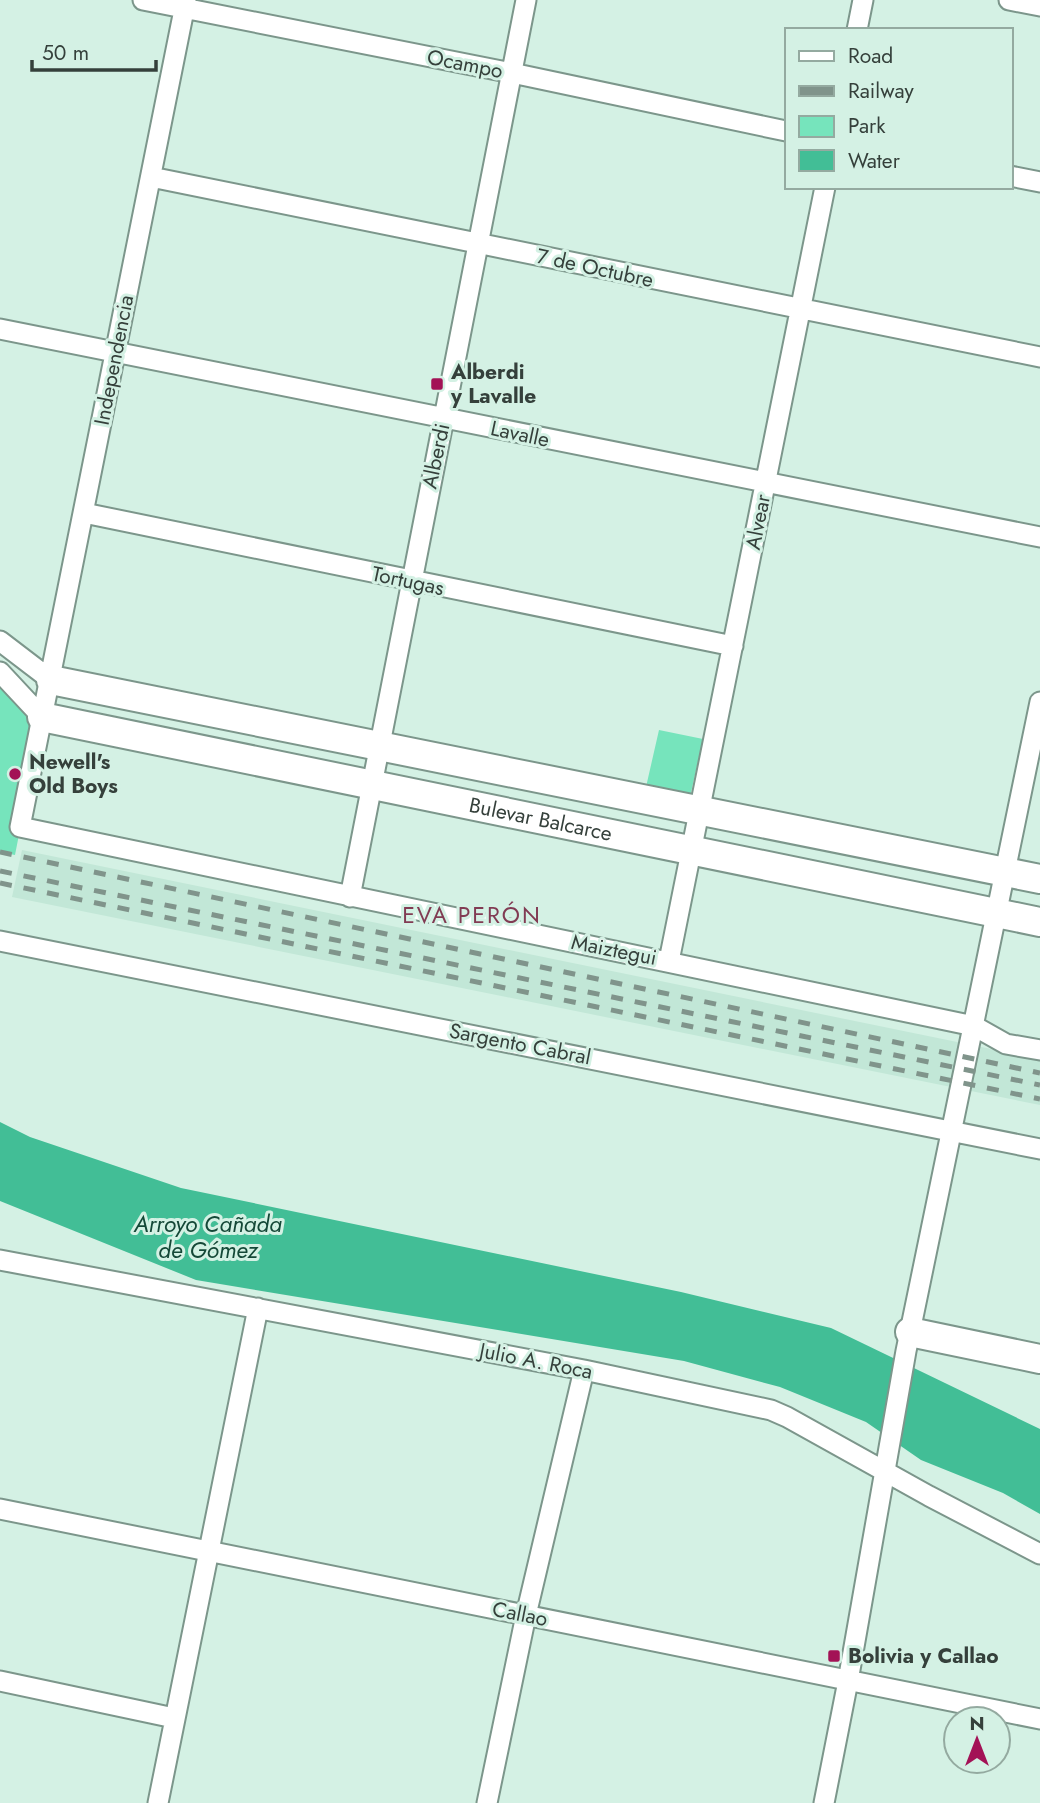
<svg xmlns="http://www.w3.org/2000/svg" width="1040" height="1803" font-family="Jost,sans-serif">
<rect width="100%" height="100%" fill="#d4f1e4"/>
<path fill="#c2e7d7" d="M22,850L1040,1059V1105L12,897Z"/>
<path fill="#76e4bc" d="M0,672L42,717L15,855L0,852Z
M659,730L703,739L690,797L646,787Z"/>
<path fill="#42be96" d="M0,1122L30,1137L181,1188L681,1292L831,1328L1040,1429V1514L1003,1493L921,1460L866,1422L780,1387L684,1361L196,1280L0,1201Z"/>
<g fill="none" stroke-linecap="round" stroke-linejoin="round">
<g stroke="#7c968b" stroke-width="23">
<path id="minor" d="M143,0L512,73L786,131
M186,0L20,827L974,1026L1006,1044L1040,1050
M1009,0L1040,6
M857,30L863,0
M1010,176L1040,182
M151,177L1040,357
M0,329L1040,537
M84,513L733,646
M0,641L51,680
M0,672L42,717
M350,897L526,0
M0,941L1040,1149
M669,961L825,187
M0,1260L584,1370L771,1410L787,1417L929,1496L1040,1554
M0,1509L1040,1719
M0,1681L174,1718
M158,1803L258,1308
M487,1803L526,1615L584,1370
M824,1803L848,1681L906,1351L1040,702"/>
</g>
<g stroke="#7c968b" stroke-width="32">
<g id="secondary">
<path d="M51,680L1040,879"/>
<path id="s1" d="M42,717L1040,922"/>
<path d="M910,1332L1040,1359"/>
</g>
</g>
<use href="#minor" stroke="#fff" stroke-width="19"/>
<use href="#secondary" stroke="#fff" stroke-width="28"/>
<path stroke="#80948b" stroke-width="5" stroke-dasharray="12 12" stroke-linecap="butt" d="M0,852L1040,1073
M0,871L1040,1085
M0,883L1040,1099"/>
</g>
<g fill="#a31256" stroke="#d4f1e4" stroke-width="2.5">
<rect x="430" y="377" width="14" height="14" rx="3.5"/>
<circle cx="15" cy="774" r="7"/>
<rect x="827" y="1649" width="14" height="14" rx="3.5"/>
</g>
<g text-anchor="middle" stroke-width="6" stroke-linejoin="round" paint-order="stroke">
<g font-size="21" fill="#35403b" stroke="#d4f1e4">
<text transform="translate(465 64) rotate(11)" y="7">Ocampo</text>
<text transform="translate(595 268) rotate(12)" y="7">7 de Octubre</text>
<text transform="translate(114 360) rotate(-79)" y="7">Independencia</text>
<text transform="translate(520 434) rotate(12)" y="7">Lavalle</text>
<text transform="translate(436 456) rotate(-78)" y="7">Alberdi</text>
<text transform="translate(758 522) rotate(-79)" y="7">Alvear</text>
<text transform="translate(408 581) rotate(12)" y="7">Tortugas</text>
<text dy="7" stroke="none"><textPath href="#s1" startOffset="509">Bulevar Balcarce</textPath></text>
<text transform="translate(614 950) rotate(11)" y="7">Maiztegui</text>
<text transform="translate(520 1044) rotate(11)" y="7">Sargento Cabral</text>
<text transform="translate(536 1361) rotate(11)" y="7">Julio A. Roca</text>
<text transform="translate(520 1614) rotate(11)" y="7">Callao</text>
</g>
<g font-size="21" font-weight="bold" fill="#35403b" stroke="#d4f1e4" text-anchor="start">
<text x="451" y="379">Alberdi<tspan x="451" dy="24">y Lavalle</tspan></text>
<text x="29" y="769">Newell's<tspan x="29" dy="24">Old Boys</tspan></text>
<text x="848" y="1663">Bolivia y Callao</text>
</g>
<g font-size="23" letter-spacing="2" fill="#813b53" stroke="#d4f1e4">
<text x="472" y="923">EVA PERÓN</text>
</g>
<g font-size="23" font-style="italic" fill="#144837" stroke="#d4f1e4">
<text x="208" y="1232">Arroyo Cañada<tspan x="208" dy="26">de Gómez</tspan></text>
</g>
</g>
<rect x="785" y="28" width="228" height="161" fill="#d4f1e4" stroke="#94aaa0" stroke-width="2"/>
<rect x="799" y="51" width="35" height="10" fill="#ffffff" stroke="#94aaa0" stroke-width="2"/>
<text x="848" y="63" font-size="21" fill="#35403b">Road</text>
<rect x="799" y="86" width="35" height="10" fill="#80948b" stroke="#94aaa0" stroke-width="2"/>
<text x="848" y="98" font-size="21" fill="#35403b">Railway</text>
<rect x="799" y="116" width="35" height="21" fill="#76e4bc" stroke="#94aaa0" stroke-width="2"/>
<text x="848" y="133" font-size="21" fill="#35403b">Park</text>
<rect x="799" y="150" width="35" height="21" fill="#42be96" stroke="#94aaa0" stroke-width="2"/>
<text x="848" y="168" font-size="21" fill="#35403b">Water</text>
<g transform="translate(977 1740)"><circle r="33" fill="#d4f1e4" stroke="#94aaa0" stroke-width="2"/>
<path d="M0-5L12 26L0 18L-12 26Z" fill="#a31256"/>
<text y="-10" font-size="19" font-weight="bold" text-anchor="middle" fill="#35403b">N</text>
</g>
<path d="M32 60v10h124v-10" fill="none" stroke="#35403b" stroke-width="3.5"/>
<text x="42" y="60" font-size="21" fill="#35403b" stroke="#d4f1e4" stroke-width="5" paint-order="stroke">50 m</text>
</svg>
